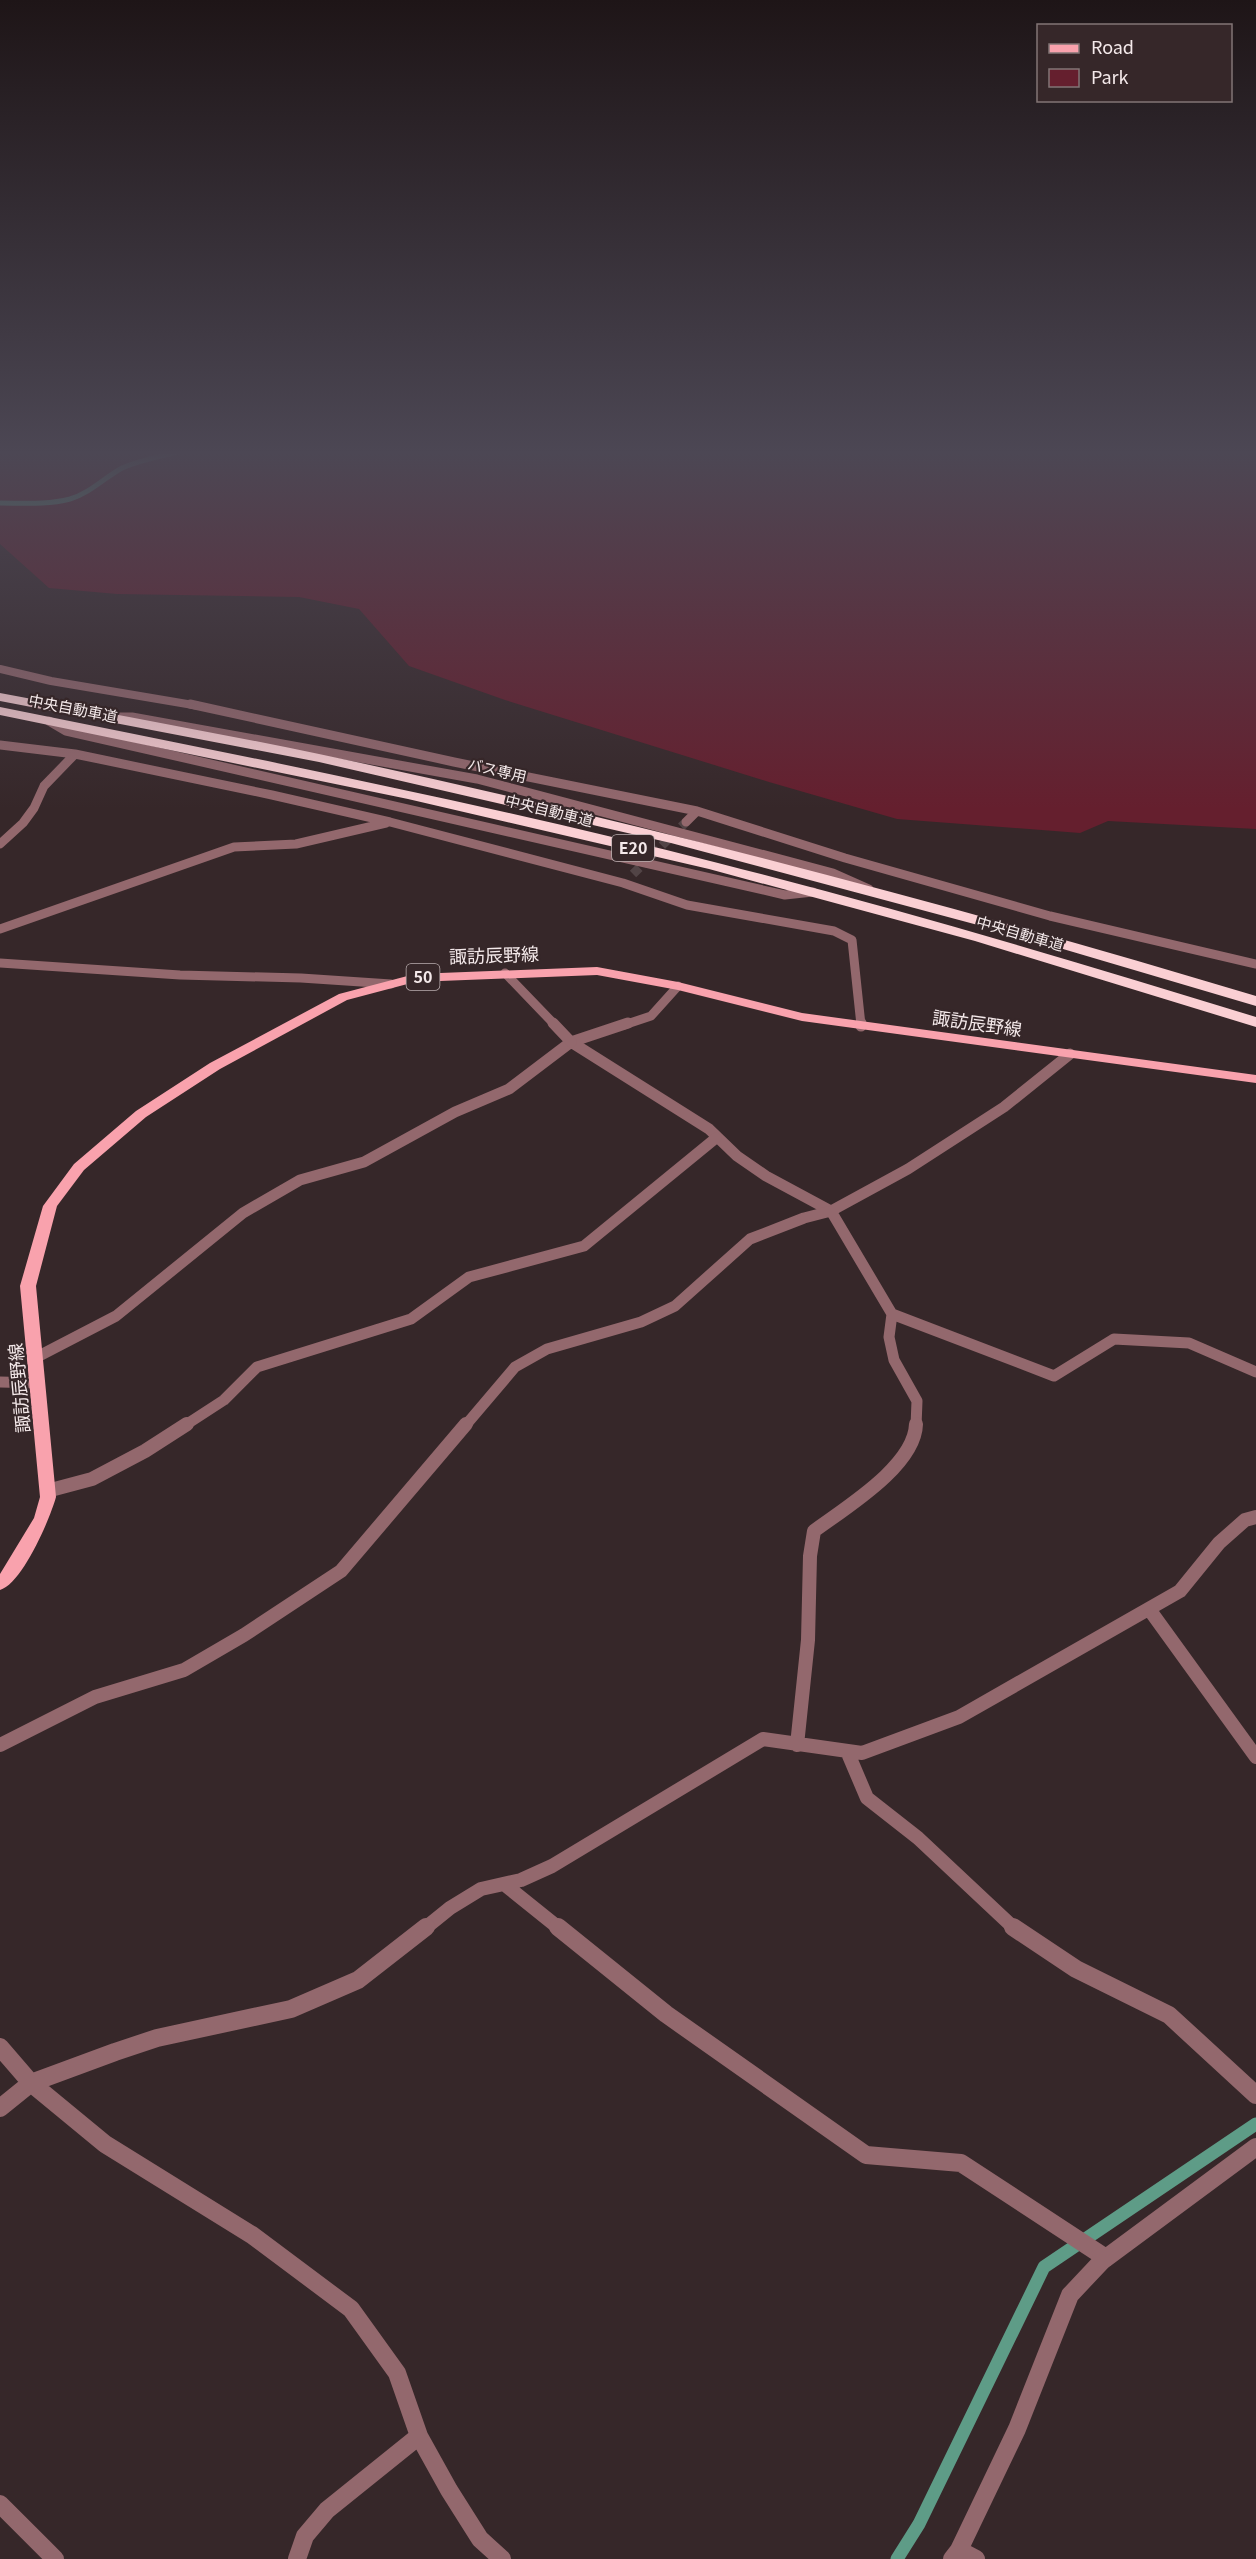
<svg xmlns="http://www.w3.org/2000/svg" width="1256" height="2559" font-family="Georgia,'Noto Sans JP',serif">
<rect width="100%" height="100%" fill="#362729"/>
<path fill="#651f2e" d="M0,450H1256V829L1108,821L1080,833L897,819L769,782L505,700L409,666L359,609L299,597L117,594L49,588L0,544Z"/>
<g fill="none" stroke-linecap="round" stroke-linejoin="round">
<path stroke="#5e9c87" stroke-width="5" d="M0,503C23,503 47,505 70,499C90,493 104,478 122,468C142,459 164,456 185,450"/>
<path stroke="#5e9c87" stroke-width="13" d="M897,2559L919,2524L1044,2267L1256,2124"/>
<path stroke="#524446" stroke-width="9" stroke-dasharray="9 4.5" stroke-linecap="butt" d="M633,874L686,822"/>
<path stroke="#93686d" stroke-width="9" d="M113,717H132L477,779L833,873L869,889
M49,721L66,731L785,895L813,892
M624,1025L651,1016L678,986"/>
<path stroke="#93686d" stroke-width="11" d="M571,1042L709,1129L737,1156L766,1176L831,1211
M37,1357L116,1316L243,1213L300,1180L364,1162L455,1112L509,1089L571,1042L628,1023"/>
<path stroke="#93686d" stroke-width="8" d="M0,669L51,681L199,706"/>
<path stroke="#93686d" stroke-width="9" d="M190,704L454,762L697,811L686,822
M0,745L75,754L272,795L390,822L623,883L687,905L834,931L852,940L861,1025
M697,811L845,858L1050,916L1256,964
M0,844L23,823L34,808L44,786L75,754
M0,929L234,847L296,844L386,823
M0,963L180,975L301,978L391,984
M505,973L555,1025"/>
<path stroke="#93686d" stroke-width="11" d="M553,1023L571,1042
M861,1023V1026
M831,1211L892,1314L889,1337L894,1360L917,1401L916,1426
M892,1314L1054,1376L1114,1339L1189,1343L1256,1372
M0,1382L39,1383
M184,1426L224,1400L257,1367L411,1319L469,1277L584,1246L716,1138
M465,1426L515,1367L547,1349L641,1322L675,1306L750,1239L804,1218L831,1211L908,1169L1004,1107L1070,1054"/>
<path stroke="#93686d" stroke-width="14" d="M47,1491L92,1479L145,1451L187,1424
M1149,1609L1256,1757
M0,1745L95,1697L184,1670L244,1635L341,1571L466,1424
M797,1745L808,1640L810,1556L814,1531C845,1508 915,1466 916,1424
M847,1751L867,1798L918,1838L1015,1929
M504,1884L560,1929
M424,1929L450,1908L481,1889L521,1880L552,1866L763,1739L862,1753L959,1717L1180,1591L1219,1543L1245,1520L1256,1517"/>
<path stroke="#93686d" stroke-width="18" d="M558,1927L666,2014L866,2155L961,2163L1106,2258
M1013,1927L1076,1969L1169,2015L1256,2095
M0,2047L31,2083L105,2144L252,2235L351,2309L397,2373L419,2436L449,2490L480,2539L502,2559
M0,2108L31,2083L115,2052L157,2038L291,2009L358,1980L426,1927
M959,2550L976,2559
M297,2559L305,2536L327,2510L419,2436
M952,2559L959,2550L1017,2429L1070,2295L1102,2261L1256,2147"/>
<path stroke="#93686d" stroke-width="18" d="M0,2504L55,2559"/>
<path fill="#f9a2ad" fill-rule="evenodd" d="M597,967L678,982L802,1013L1256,1075V1083L802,1021L678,990L597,975L415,982L347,1000L220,1069L146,1117L84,1170L57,1206L36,1286L56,1497C50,1519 22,1584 0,1590V1574L34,1518L40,1497L20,1286L43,1206L74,1164L136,1111L210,1063L339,994L415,974Z"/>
<path fill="#facfd3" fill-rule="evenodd" d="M0,693C106,713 213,732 319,754C635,821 947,903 1256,996V1006L1019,936L671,843L319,762L0,701Z
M0,707C240,755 481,803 718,863C899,909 1078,962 1256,1017V1027L975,941L709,869L408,799L0,715Z"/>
</g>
<linearGradient id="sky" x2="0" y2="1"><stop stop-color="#1e1517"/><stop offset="0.56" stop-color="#4c4754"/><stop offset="1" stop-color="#4c4754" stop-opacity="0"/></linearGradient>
<rect width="1256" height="809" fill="url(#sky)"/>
<g text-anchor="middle" stroke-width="4.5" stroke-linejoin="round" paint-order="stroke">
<g font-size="15" fill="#f4e9ea" stroke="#362729">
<text transform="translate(73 709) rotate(11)" y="5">中央自動車道</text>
<text transform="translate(497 771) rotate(13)" y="5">バス専用</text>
<text transform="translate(549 811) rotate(14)" y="5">中央自動車道</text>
<text transform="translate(1020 934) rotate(16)" y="5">中央自動車道</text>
</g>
<g fill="#362729" stroke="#bbafb0" stroke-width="1.5">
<rect x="612" y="835" width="42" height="26" rx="4.5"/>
<rect x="406.5" y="964" width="33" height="26" rx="4.5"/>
</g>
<g font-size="16" font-weight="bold" fill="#f4e9ea">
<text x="633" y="854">E20</text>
<text x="423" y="983">50</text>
</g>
<g font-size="18" fill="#f4e9ea" stroke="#362729">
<text transform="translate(494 956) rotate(-2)" y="6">諏訪辰野線</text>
<text transform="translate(977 1024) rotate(8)" y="6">諏訪辰野線</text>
<text transform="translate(20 1388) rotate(-95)" y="6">諏訪辰野線</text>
</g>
</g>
<rect x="1037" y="24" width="195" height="78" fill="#362729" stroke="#827576" stroke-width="1.5"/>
<rect x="1049" y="44" width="30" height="9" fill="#f9a2ad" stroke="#827576" stroke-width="1.5"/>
<text x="1091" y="54" font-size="18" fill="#f4e9ea">Road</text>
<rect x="1049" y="69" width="30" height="18" fill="#651f2e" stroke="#827576" stroke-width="1.5"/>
<text x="1091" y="84" font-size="18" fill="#f4e9ea">Park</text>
</svg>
